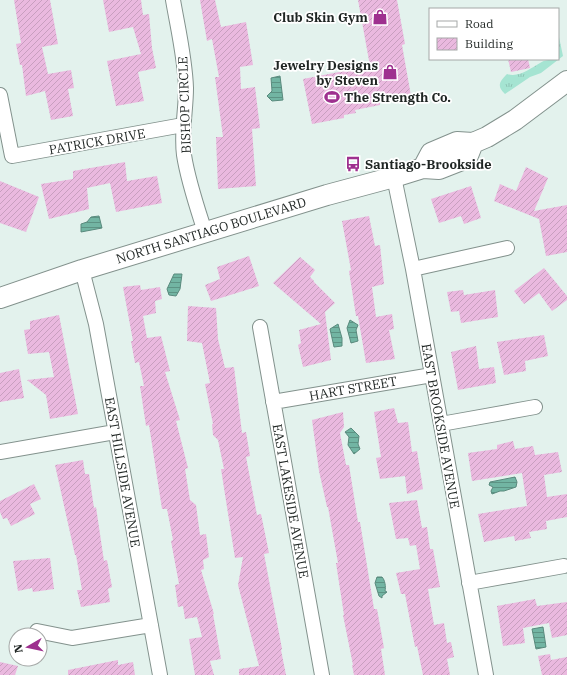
<svg xmlns="http://www.w3.org/2000/svg" width="567" height="675" font-family="'IBM Plex Serif',serif">
<defs>
<pattern id="grass-tufts" width="24" height="20" patternUnits="userSpaceOnUse"><rect width="24" height="20" fill="#a5e4d2"/><path d="M3 7l-1-3M5 7V3M7 7l1-3M15 17l-1-3M17 17v-4M19 17l1-3" fill="none" stroke="#8ec3b4"/></pattern>
<pattern id="water-rules" width="6" height="5" patternUnits="userSpaceOnUse"><rect width="6" height="5" fill="#72b5a3"/><path d="M0 2.5h6" fill="none" stroke="#5d9384"/></pattern>
<pattern id="building-hatch" width="6" height="6" patternUnits="userSpaceOnUse"><rect width="6" height="6" fill="#eab9df"/><path d="M-1 1l2-2M0 6l6-6M5 7l2-2" fill="none" stroke="#c89fbf"/></pattern>
</defs>
<rect width="100%" height="100%" fill="#e3f2ed"/>
<path fill="url(#grass-tufts)" d="M559,37L563,56L541,73L530,77L505,94C496,86 500,81 507,74C519,78 531,68 540,63C544,60 552,59 558,59Z"/>
<path fill="url(#water-rules)" stroke="#598a7d" d="M280,76L283,100L272,101L267,96L272,91L271,78Z
M99,216L102,228L81,232V224L87,222L91,217Z
M174,274H182L180,289L176,296L169,295L167,289Z
M350,320L358,325L356,330L358,341L351,343L347,328Z
M338,324L342,338V346L334,347L330,329Z
M351,428L359,436L358,444L360,449L354,454L348,445L349,437L345,432Z
M515,477L517,482L516,487L504,491H500L492,494L491,491L493,487L489,485L490,482Z
M377,577H382C385,580 386,587 385,591L387,592L382,596V598L379,596L375,583Z
M543,627L546,647L536,649L532,629Z"/>
<path fill="url(#building-hatch)" d="M14,0H50L58,44L42,47L48,74L71,70L74,88L68,89L73,116L51,120L45,91L26,96L22,65H20L16,44L21,43Z
M103,0H141L143,15L149,14L152,48L156,68L138,72L144,101L116,106L107,61L141,54L133,27L109,32Z
M200,0H215L221,27L246,22L253,65L240,67L241,89L255,87L260,128L252,129L256,186L218,189L216,137H223L215,77H219L212,39L207,41Z
M358,0H397L405,44L402,45L411,96L380,101V105L355,110L356,113L344,115V118L312,124L303,79L370,66Z
M508,59H528L530,68L511,72Z
M125,162L127,181L157,176L162,203L116,212L110,183L87,188L89,209L49,219L41,184L73,179V171Z
M526,167L548,178L534,211L567,205V252L546,256L539,219L494,201L500,184L516,191Z
M0,181L39,197L26,232L0,223Z
M471,186L481,218L464,224L461,216L439,223L431,199Z
M369,216L375,246L380,245L384,284L372,287L376,317L392,314L394,329L389,330L395,359L366,363L358,316H356L349,271L351,270L342,221Z
M249,256L259,286L211,301L205,285L220,279L217,267Z
M300,257L315,270L310,277L314,281V282L335,303L325,312L331,360L303,367L298,345L301,343L299,330L321,324L273,283Z
M544,268L567,296V300L552,311L539,293L524,304L514,291Z
M140,285L141,290L160,287L162,299L155,301L156,313L143,316L147,338L161,336L170,371L165,372L180,420L176,421L188,468L185,469L190,500L196,505L200,535L206,534L209,557L203,560L204,569L201,570L214,614H213L221,659L210,661L214,675H195L189,639L202,637L197,617L185,619L183,606L178,607L175,585L179,584L171,541L173,540L167,509H162L149,425L146,426L140,386H144L139,362L135,363L131,341H133L123,287Z
M463,290L464,295L495,290L498,317L461,323L459,311L451,312L447,292Z
M188,306L216,308L218,339L225,368L234,367L242,433L246,432L250,456L246,457L257,515L261,514L269,553L264,554L282,649L281,650L286,675H239V669L259,666L238,585L243,557L235,558L221,469H224L218,440L213,435L212,424H213L205,384L210,383L202,343L187,341Z
M59,315L78,414L50,419L46,395L27,380L54,377L49,352L28,354L24,330L30,329V321Z
M544,335L548,356L525,361L526,371L504,375L497,342Z
M476,346L479,369L494,367L496,383L458,390L451,352Z
M19,369L24,398L0,402V373Z
M394,408L398,423L408,422L412,452L417,451L423,489L407,494L405,476L380,479L376,458L381,457L374,412Z
M343,412L344,427L340,433L346,465H349L358,522H360L374,609H377L384,648L381,649L385,675H354L352,665H353L343,615H344L336,563H338L328,507H327L319,471L312,420Z
M513,441L515,449L533,446L535,455L558,452L562,472L544,475L547,497L567,494V517L546,521L547,529L529,532L531,538L515,541L514,536L484,542L478,514L527,506L522,473L472,481L468,453L497,449V445Z
M83,460L85,474H89L94,508L96,507L104,561L107,560L112,587L108,589L110,602L81,607L77,590H82L76,555H75L55,465Z
M34,484L41,499L30,504L35,514L11,526L7,518L3,519L0,512V501Z
M417,500L422,528L427,527L430,549H433L440,587L428,589L434,625L444,623L447,643L451,642L454,657L447,659L450,675H423L417,646L415,647L405,594H401L396,573L420,569L416,545L410,546L408,538L396,539L389,503Z
M50,558L54,589L33,592L32,588L18,591L13,561Z
M535,599L537,606L567,602V635L552,638L549,623L523,628L525,643L503,646L497,606Z
M550,654L551,660L567,657V675H542L538,656Z
M118,660V665L133,662L135,675H68V670Z
M0,662L18,666L15,675H0Z"/>
<g fill="none" stroke-linecap="round" stroke-linejoin="round">
<g stroke="#83928d" stroke-width="16">
<path id="minor" d="M173,0C178,29 185,58 186,88C186,110 181,132 184,155C188,181 197,207 205,232
M0,95L12,156L183,125
M394,177L413,269L486,675
M413,269L507,248
M82,270L96,324L160,675
M260,327L322,675
M273,402L432,375
M441,424L535,407
M0,452L115,432
M469,583L564,566
M37,631L72,638L151,625"/>
</g>
<g stroke="#83928d" stroke-width="22">
<path id="secondary" d="M423,168L431,153L457,142L473,143L487,137L515,120L567,81
M0,298L82,270L327,195L394,177L423,168L439,169L467,158L473,143"/>
</g>
<use href="#minor" stroke="#fff" stroke-width="14"/>
<use href="#secondary" stroke="#fff" stroke-width="20"/>
</g>
<defs>
<g id="shop-bare" transform="scale(1.2)"><path d="M-5-2.5h2.3a2.7 3.5 0 0 1 5.4 0H5L5.5 6h-11ZM-1.5-2.5h3a1.5 2.3 0 0 0-3 0Z" fill="#9e308f" stroke="#fff" stroke-width="2.5" paint-order="stroke"/></g>
<g id="stadium-bare" transform="scale(1.2)"><path d="M0-5a6.5 5 0 1 0 0 10a6.5 5 0 1 0 0-10ZM-3.5-1.8h7v3.6h-7Z" fill="#9e308f" stroke="#fff" stroke-width="2.5" paint-order="stroke"/></g>
<g id="bus-bare" transform="scale(1.2)"><path d="M-5-6H5V4H4V6H2V4H-2V6H-4V4H-5ZM-3.5-4V0h7V-4ZM-3.5 1.2v1.5H-2V1.2ZM2 1.2v1.5H3.5V1.2Z" fill="#9e308f" stroke="#fff" stroke-width="2.5" paint-order="stroke"/></g>
</defs>
<g fill-rule="evenodd">
<use href="#shop-bare" x="380" y="17"/>
<use href="#shop-bare" x="390" y="72"/>
<use href="#stadium-bare" x="332" y="97"/>
<use href="#bus-bare" x="353" y="164"/>
</g>
<g text-anchor="middle" stroke-width="3.5" stroke-linejoin="round" paint-order="stroke">
<g font-size="13" font-weight="bold" fill="#1f2523" stroke="#fff" text-anchor="end">
<text x="368" y="22">Club Skin Gym</text>
<text x="378" y="70">Jewelry Designs<tspan x="378" dy="15">by Steven</tspan></text>
<text x="344" y="102" text-anchor="start">The Strength Co.</text>
<text x="365" y="169" text-anchor="start">Santiago-Brookside</text>
</g>
<g font-size="13" fill="#1f2523" stroke="#fff">
<text transform="translate(184 105) rotate(-92)" y="5">BISHOP CIRCLE</text>
<text transform="translate(97 141) rotate(-10)" y="5">PATRICK DRIVE</text>
<text transform="translate(211 230) rotate(-17)" y="5">NORTH SANTIAGO BOULEVARD</text>
<text transform="translate(353 388) rotate(-10)" y="5">HART STREET</text>
<text transform="translate(441 426) rotate(80)" y="5">EAST BROOKSIDE AVENUE</text>
<text transform="translate(123 472) rotate(80)" y="5">EAST HILLSIDE AVENUE</text>
<text transform="translate(291 501) rotate(80)" y="5">EAST LAKESIDE AVENUE</text>
</g>
</g>
<rect x="429" y="8" width="130" height="52" fill="#ffffff" stroke="#a5a8a7"/>
<rect x="437" y="21" width="20" height="6" fill="#ffffff" stroke="#a5a8a7"/>
<text x="465" y="28" font-size="12" fill="#1f2523">Road</text>
<rect x="437" y="38" width="20" height="12" fill="url(#building-hatch)" stroke="#a5a8a7"/>
<text x="465" y="48" font-size="12" fill="#1f2523">Building</text>
<g transform="translate(28 647) rotate(261)"><circle r="19" fill="#ffffff" stroke="#a5a8a7"/>
<path d="M0-3L7 15L0 10L-7 15Z" fill="#9e308f"/>
<text y="-6" font-size="11" font-weight="bold" text-anchor="middle" fill="#1f2523">N</text>
</g>
</svg>
